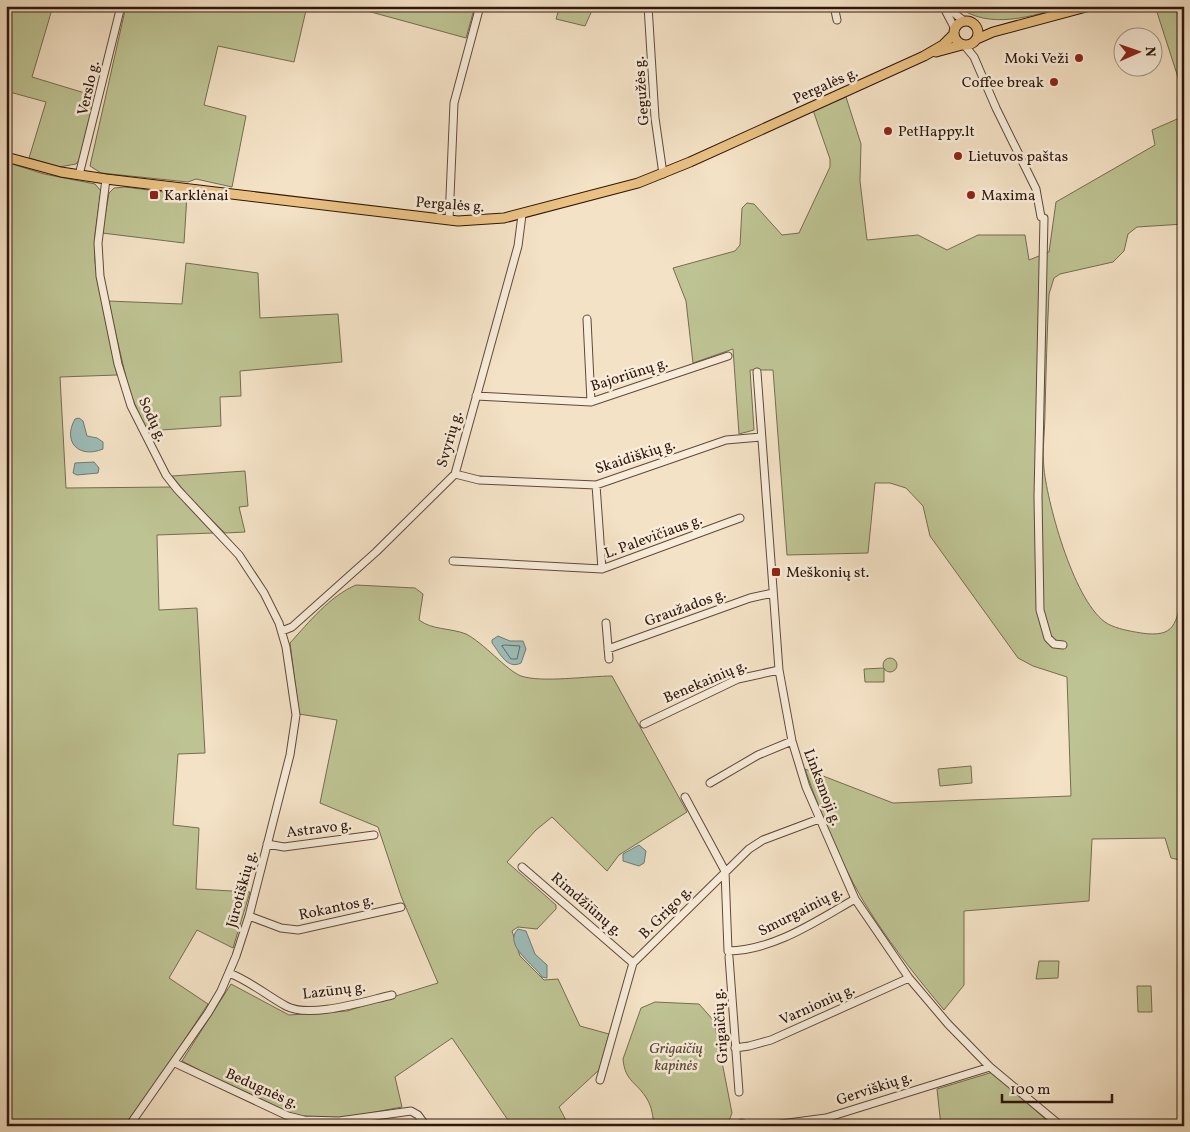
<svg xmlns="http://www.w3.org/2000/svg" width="1190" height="1132" font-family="Vollkorn,serif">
<rect width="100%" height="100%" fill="#f4e2c6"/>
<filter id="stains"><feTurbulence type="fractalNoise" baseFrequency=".004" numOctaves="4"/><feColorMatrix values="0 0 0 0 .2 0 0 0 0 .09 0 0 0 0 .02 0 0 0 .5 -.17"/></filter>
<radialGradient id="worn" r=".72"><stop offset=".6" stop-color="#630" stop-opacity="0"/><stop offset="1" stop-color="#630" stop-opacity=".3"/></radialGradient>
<path fill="#bec393" stroke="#766c50" d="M6,6H53L32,77L98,97L82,156L76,164L59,167L29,158L46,102L6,91Z
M126,6H307L294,62L218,46L204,105L246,116L232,187L196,179L188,182L101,173L90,166Z
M349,6H475L466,38Z
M560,6H594L585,26L556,19Z
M957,6H1067C1032,16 989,31 957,6Z
M1155,6H1184V96Z
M846,97L861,144L860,181L867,240L918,235L947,250L978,235H1025L1029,260L1049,252L1056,202L1155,145L1152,130L1184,116V224L1137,227L1128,234L1124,251L1113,262L1060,274L1054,278L1049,294C1047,333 1046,372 1045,412C1045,430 1042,450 1044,469C1048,506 1075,605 1108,624C1118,629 1129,631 1141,633C1177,638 1174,623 1184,595V861L1171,858L1165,838L1092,839L1089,901L964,911V985L944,1010C919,980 895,950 874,918C844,873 823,820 805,769L893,803L1071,796L1067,677L1033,666L1018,658L930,536L923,506L906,488L890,483H875L868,553L787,555L773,370H750L754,430L739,434L733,349L693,363L686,301L673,268L735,251L740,245L742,208L747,203L754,204L782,235L799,233L830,167V159L813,110Z
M6,162L44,174L95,184L101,191L95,234V262L117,375L60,377L66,488L172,487L214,533L157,535L159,610L197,608L205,753L178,754L173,825L199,828L196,889L250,892L233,948L197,930L169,978L208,1004L166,1068L124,1126H6Z
M125,187L187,195L184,243L102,233L109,193L114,188Z
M186,263L258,273L260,318L338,314L342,362L240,371L241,396L220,397L221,426L146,431L129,390L108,301L182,304Z
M245,471L248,506L239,507L245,532L225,533L195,504L172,476Z
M356,585L415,588L423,594L419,620C432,630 451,628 466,634C484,643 506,670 521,676C541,683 589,676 612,676L687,812L619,855L607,871L552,817L536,830L507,862L556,905V909L537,929L518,927L512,931L520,956L544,980L558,979L580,1026L609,1034L599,1070L559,1107L569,1126H512L452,1038L395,1077L402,1107C373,1112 342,1120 311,1119C281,1117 212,1076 182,1061L231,984L289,1015L347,1011L438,983L401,896L378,827L320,803L337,720L299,714L290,643C309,622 330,596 356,585Z
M883 665a7 7 0 1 1 14 0a7 7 0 1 1-14 0Z
M884,668V682H865L864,669Z
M971,766L972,783L940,786L938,769Z
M1039,961H1059L1058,978L1036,979Z
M1137,986H1151L1152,1012H1138Z
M655,1002L699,1004L714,1021L732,1113L727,1126H654C653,1117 652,1107 647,1099C637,1082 625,1082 623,1059L641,1008Z
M993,1072L1053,1126H941L937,1089Z"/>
<path fill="#9cbdb9" stroke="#707a74" d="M79,418L83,421L87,436L97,438L103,442V449C79,459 62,442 75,419Z
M94,462L99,468L98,473L77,475L73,473L75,463Z
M498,636L510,641H523L526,649L521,663C507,670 500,653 492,643V640Z
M639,845L646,851L644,863L639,866L623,861V854Z
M518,929L526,931L535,954L547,965V978L542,977C536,966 502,945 518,929Z"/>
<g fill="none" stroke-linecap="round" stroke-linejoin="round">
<path stroke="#656a62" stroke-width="1" d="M505,645L520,646L517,659H511L502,646Z"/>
<g stroke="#60493a" stroke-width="9">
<path id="minor" d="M648,6L655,118L663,174
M834,6L837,20
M943,6L955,29
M949,6L954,13L964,21
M965,46L974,57L996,108L1036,189L1041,217L1044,218L1038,497L1040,610L1048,638L1054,644L1063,645
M79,175L121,6
M106,179L98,243L100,276L118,364L131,406L166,475L177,489L239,555L264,593L279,623L286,647L296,715L290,755L249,916L236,956L221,991L208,1013L129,1126
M449,220L454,103L480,6
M587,319L591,402
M757,372L779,670L792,741L806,787L855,899L909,978L948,1024L990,1067L1061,1126
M476,396L591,402L728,356
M455,474L479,480L596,485L726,440L761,437
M596,485L602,569
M453,561L602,569L740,518
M606,623L609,659
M282,631L292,627L376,552L455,474L518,246L522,215
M608,649L750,598L773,593
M644,724L738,679L779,670
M710,783L758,755L792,741
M685,797L725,871L728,951C775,950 816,921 855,899
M267,844L284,847L374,835
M522,867L633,963
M249,916L281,928L298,930L401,907
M729,957L739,1092
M229,973C250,981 266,995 286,1006C310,1019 365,1001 392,995
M735,1048L749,1046L771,1040L909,978
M175,1063L288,1116L304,1120L339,1121L411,1111L418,1115L426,1126
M600,1080L633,963L749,849L763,840L819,819
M742,1123L743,1126
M765,1126L826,1118L990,1067"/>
</g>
<g stroke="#2e160c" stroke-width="11">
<path id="major" d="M954 33a12 12 0 1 1 24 0a12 12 0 1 1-24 0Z
M977,39L993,32L1090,6
M936,52L962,45
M6,157L61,172L106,179L458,221L504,218L638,183L690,162L924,56L943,45L954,34"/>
</g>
<use href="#minor" stroke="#f8ecda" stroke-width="7"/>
<use href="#major" stroke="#eac183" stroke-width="9"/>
</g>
<g fill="#8f2418" stroke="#f8ecda" stroke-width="2">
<circle cx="1079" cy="58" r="5"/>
<circle cx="1054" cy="82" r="5"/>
<circle cx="888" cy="131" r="5"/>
<circle cx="958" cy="156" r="5"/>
<rect x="149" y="190" width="10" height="10" rx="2.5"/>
<circle cx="971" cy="195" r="5"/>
<rect x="771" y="567" width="10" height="10" rx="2.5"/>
</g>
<g text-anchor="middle" stroke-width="5" stroke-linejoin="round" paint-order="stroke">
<g font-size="15" fill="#2e160c" stroke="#f8ecda" text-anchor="start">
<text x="1069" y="63" text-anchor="end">Moki Veži</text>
<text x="1044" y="87" text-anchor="end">Coffee break</text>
<text x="898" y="136">PetHappy.lt</text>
<text x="968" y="161">Lietuvos paštas</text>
<text x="164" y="200">Karklėnai</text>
<text x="981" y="200">Maxima</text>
<text x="786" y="577">Meškonių st.</text>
</g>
<g font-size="15" fill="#2e160c" stroke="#f8ecda">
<text transform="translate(825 85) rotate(-24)" y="5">Pergalės g.</text>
<text transform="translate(88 88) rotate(-77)" y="5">Verslo g.</text>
<text transform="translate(641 91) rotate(-94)" y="5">Gegužės g.</text>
<text transform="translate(450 204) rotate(4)" y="5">Pergalės g.</text>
<text transform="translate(629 374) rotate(-18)" y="5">Bajoriūnų g.</text>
<text transform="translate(153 419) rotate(65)" y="5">Sodų g.</text>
<text transform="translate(449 439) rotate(-74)" y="5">Svyrių g.</text>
<text transform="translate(635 456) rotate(-18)" y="5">Skaidiškių g.</text>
<text transform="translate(653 536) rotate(-20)" y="5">L. Palevičiaus g.</text>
<text transform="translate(685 607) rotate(-20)" y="5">Graužados g.</text>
<text transform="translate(705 681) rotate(-23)" y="5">Benekainių g.</text>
<text transform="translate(823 787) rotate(69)" y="5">Linksmoji g.</text>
<text transform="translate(319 828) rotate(-7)" y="5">Astravo g.</text>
<text transform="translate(241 889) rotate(-75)" y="5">Jūrotiškių g.</text>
<text transform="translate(587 904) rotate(41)" y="5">Rimdžiūnų g.</text>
<text transform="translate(336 907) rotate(-12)" y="5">Rokantos g.</text>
<text transform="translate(800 911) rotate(-27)" y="5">Smurgainių g.</text>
<text transform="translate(665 912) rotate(-45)" y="5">B. Grigo g.</text>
<text transform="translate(334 990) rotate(-7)" y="5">Lazūnų g.</text>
<text transform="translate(817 1004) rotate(-24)" y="5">Varnionių g.</text>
<text transform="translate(720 1026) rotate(-94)" y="5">Grigaičių g.</text>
<text transform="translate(262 1088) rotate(24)" y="5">Bedugnės g.</text>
<text transform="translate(874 1088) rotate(-18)" y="5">Gerviškių g.</text>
</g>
<g font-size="15" font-style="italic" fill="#594a34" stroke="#f8ecda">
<text x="676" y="1053">Grigaičių<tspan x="676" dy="17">kapinės</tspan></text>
</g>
</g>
<rect width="1190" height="1132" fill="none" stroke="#f4e2c6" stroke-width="25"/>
<rect x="8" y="8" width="1175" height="1117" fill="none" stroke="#2e160c" stroke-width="2.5"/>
<rect x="12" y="12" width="1165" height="1107" fill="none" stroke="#2e160c"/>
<g transform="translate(1138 52) rotate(88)"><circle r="24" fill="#f8ecda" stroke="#a79688"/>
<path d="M0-4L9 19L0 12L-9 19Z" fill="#8f2418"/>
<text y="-8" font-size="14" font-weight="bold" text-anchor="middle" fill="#2e160c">N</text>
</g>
<path d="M1002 1094v8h110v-8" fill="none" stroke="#2e160c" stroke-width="2.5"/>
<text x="1010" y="1094" font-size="15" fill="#2e160c" stroke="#f8ecda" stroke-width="4" paint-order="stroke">100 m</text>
<rect width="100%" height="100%" filter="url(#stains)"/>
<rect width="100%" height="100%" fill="url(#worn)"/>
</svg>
